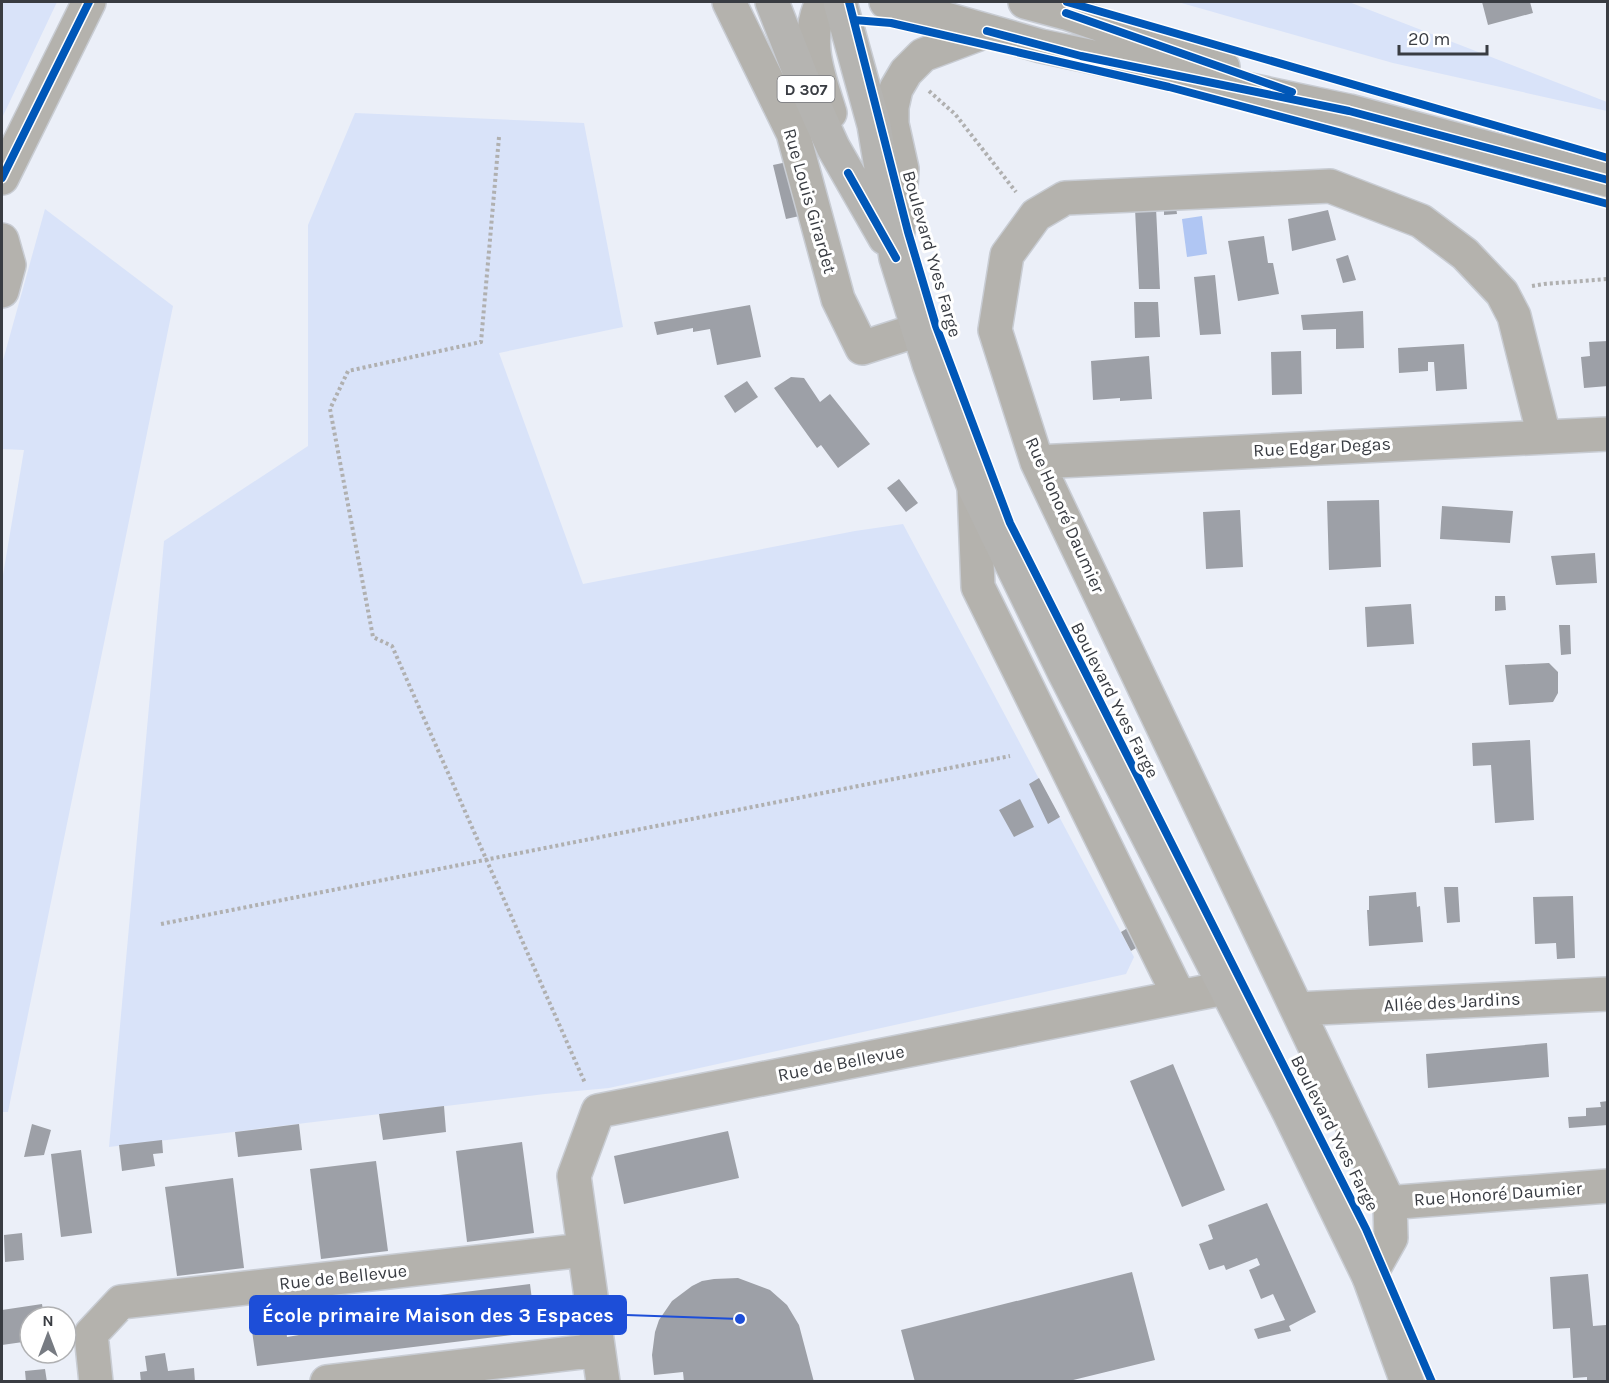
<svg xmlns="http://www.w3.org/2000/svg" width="1609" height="1383" font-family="Karla,sans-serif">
<rect width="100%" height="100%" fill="#ebeff8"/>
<path fill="#d9e3f9" d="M2,2H57L2,118Z
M1178,2H1349L1607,102V111L1393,63Z
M355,113L584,123L623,327L499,353L583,584L855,531L903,524L1134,957L1126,974L609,1088L545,1094L109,1147L164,541L308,446V225Z
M45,209L173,306L8,1112H2V581L24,450L2,449V364Z"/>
<path fill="#b0c6f3" d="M1202,216L1207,254L1187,257L1182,219Z"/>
<path fill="#9da0a7" d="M1482,2H1530L1533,13L1488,25Z
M792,161L804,215L786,219L773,165Z
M1164,207H1176L1177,214L1164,215Z
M1156,208L1160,289H1139L1135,209Z
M1328,210L1336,240L1292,251L1288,219Z
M1264,236L1268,263H1273L1279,294L1238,301L1228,241Z
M1348,255L1356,280L1343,283L1336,259Z
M1215,275L1221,334L1200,335L1194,277Z
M1134,302H1158L1160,337L1135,338Z
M750,305L761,357L717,365L710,329L693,332V328L657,335L654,322Z
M1363,311L1364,348L1336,349V329L1303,330L1301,315Z
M1608,341V386L1584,388L1581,357L1590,356L1589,342Z
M1464,344L1467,389L1436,391L1434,362H1428V371L1399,373L1398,348Z
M1301,351L1302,394L1272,395L1271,352Z
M1149,356L1152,399L1120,401V398L1093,400L1091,361Z
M791,377L804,378L820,402L830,394L870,444L838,468L821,445L817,448L774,388Z
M747,381L758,397L735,413L724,396Z
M899,479L918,503L906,512L887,488Z
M1379,500L1381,567L1329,570L1327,501Z
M1442,506L1513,511L1510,543L1440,539Z
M1240,510L1243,567L1206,569L1203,512Z
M1595,553L1597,583L1556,585L1551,556Z
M1495,596H1505L1506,610L1495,611Z
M1411,604L1414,644L1367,647L1365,607Z
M1559,625H1570L1571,654L1561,655Z
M1549,663L1558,672V693L1553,702L1509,705L1505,665Z
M1530,740L1534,820L1495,823L1491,765L1473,766L1472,743Z
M1039,778L1060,817L1048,824L1029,784Z
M1020,799L1034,827L1014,837L999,810Z
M1444,887H1458L1460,922L1447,923Z
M1416,892L1417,907L1420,906L1423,942L1369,946L1367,910H1369V896Z
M1573,896L1575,958L1557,959L1556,943L1535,944L1533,897Z
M1131,926L1141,945L1131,951L1121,932Z
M1547,1043L1549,1077L1428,1088L1426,1054Z
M1173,1064L1225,1190L1182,1207L1130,1081Z
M1608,1101V1125L1569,1128L1568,1117L1586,1116V1108L1601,1107L1600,1102Z
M444,1106L446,1132L383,1140L379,1114Z
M32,1124L51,1130L44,1155L24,1157Z
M299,1124L302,1150L238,1157L235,1132Z
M728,1131L739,1178L624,1204L614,1156Z
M162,1140L163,1153L153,1154L155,1166L122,1171L119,1145Z
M522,1142L534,1233L467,1242L456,1151Z
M81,1150L92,1233L61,1237L51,1154Z
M376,1161L388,1251L321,1259L310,1169Z
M233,1178L244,1268L177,1276L165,1187Z
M1267,1203L1316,1312L1289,1326L1291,1331L1258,1339L1254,1329L1285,1320L1273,1294L1261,1299L1249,1270L1260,1265L1257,1258L1226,1270L1224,1265L1209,1270L1199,1244L1213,1239L1208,1225Z
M22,1233L24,1260L5,1262L4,1235Z
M1132,1272L1155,1360L1065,1382H915L901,1330Z
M1588,1274L1593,1326L1606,1325L1608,1382H1587V1377L1573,1378L1570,1328L1553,1329L1550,1277Z
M738,1278L770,1290L787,1305L799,1325L814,1382H684L683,1372L654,1375L652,1355L655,1332L659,1320L672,1301L692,1286L702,1281L714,1279Z
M530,1284L536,1332L257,1366L250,1317L284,1313L287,1337L317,1332L314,1310Z
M42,1304L44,1317H30V1341L2,1345V1310Z
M165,1353L168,1371L194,1368L195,1382H141L140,1372L147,1371L145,1356Z
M45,1369L47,1382H26L25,1371Z"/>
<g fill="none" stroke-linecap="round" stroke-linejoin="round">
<g stroke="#c8ccd3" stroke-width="36">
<path id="minor" d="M729,2L793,133L838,299L862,348L918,330
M822,2C804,41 818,74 830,113
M886,2L1041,46L1349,111L1608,180
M1025,2L1066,13L1223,67
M2,178L89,2
M898,232L902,169L892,124V107L896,89L906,72L923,55L987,31
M2,240L9,265L2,291
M1037,462L1608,434
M974,487L978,587L1179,996
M1297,1009L1608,994
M1390,1205L1399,1202L1608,1186
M1369,1277L1391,1238L1390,1205L1037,462L995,330L1007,255L1036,215L1065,198L1330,186L1421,221L1465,254L1502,293L1514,316L1544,436
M96,1382L91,1334L121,1302L584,1250
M327,1382L598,1350
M603,1382L574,1176L598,1111L1225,988"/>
</g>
<g stroke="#c8ccd3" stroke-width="36">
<path id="major" d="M772,2L801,76L833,147L885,238
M840,2L874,125L896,258L929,364L974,487L1064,672L1289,1112L1369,1277L1407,1382"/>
</g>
<path stroke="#b0b0b0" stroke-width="4" stroke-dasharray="3 3" stroke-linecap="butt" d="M929,91L955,114L1016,192
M499,137L481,342L348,371L330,409L373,637L392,646L585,1083
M1532,286L1544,284L1608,279
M161,924L1010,756"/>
<use href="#minor" stroke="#b4b2ad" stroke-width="33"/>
<use href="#major" stroke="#b5b4b1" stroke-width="33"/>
<g stroke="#fff" stroke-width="11">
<path id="cycleway" d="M849,2L908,232L936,326L1010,523L1366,1229L1432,1382
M1067,2L1608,158
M1066,13L1292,92
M854,20L891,23L1169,87L1608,204
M987,31L1081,56L1349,111L1608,180
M848,173L896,258
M2,178L89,2"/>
</g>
<use href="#cycleway" stroke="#0057b8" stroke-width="8"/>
</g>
<g text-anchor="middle" stroke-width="6" stroke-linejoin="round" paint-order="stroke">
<rect fill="#fff" stroke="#74767b" stroke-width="1.5" x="777.5" y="76" width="57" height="26" rx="4.5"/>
<g font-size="16" font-weight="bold" fill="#393c42">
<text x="806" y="95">D 307</text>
</g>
<g font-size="18" fill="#393c42" stroke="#fff">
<text transform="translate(810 201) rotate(74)" y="6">Rue Louis Girardet</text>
<text transform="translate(932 254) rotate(74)" y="6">Boulevard Yves Farge</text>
<text transform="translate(1322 447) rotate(-3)" y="6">Rue Edgar Degas</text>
<text transform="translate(1065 515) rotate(66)" y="6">Rue Honoré Daumier</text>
<text transform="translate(1115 700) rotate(63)" y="6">Boulevard Yves Farge</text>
<text transform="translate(1452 1002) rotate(-3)" y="6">Allée des Jardins</text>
<text transform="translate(841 1063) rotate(-11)" y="6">Rue de Bellevue</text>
<text transform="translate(1335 1133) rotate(63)" y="6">Boulevard Yves Farge</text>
<text transform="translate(1498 1194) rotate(-4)" y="6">Rue Honoré Daumier</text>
<text transform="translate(343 1277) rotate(-6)" y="6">Rue de Bellevue</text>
</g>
</g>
<path fill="none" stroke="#1d4ed8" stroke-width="2" d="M740 1319L626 1315"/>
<circle fill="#1d4ed8" stroke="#fff" stroke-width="2" cx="740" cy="1319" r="6"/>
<rect fill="#1d4ed8" stroke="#1d4ed8" stroke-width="2" x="250" y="1296" width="376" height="38" rx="6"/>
<g font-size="20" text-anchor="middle" font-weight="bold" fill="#fff">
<text x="438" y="1322">École primaire Maison des 3 Espaces</text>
</g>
<rect width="1609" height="1383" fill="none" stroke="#393c42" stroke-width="6"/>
<g transform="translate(48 1335)"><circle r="28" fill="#ffffff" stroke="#b0b1b3" stroke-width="1.5"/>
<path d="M0-4.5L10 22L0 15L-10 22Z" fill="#777b82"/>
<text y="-9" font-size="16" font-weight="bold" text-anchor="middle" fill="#393c42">N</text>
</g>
<path d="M1399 45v9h88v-9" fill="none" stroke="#393c42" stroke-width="3"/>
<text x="1408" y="45" font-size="18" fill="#393c42" stroke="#ffffff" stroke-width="4.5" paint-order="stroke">20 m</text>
</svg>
